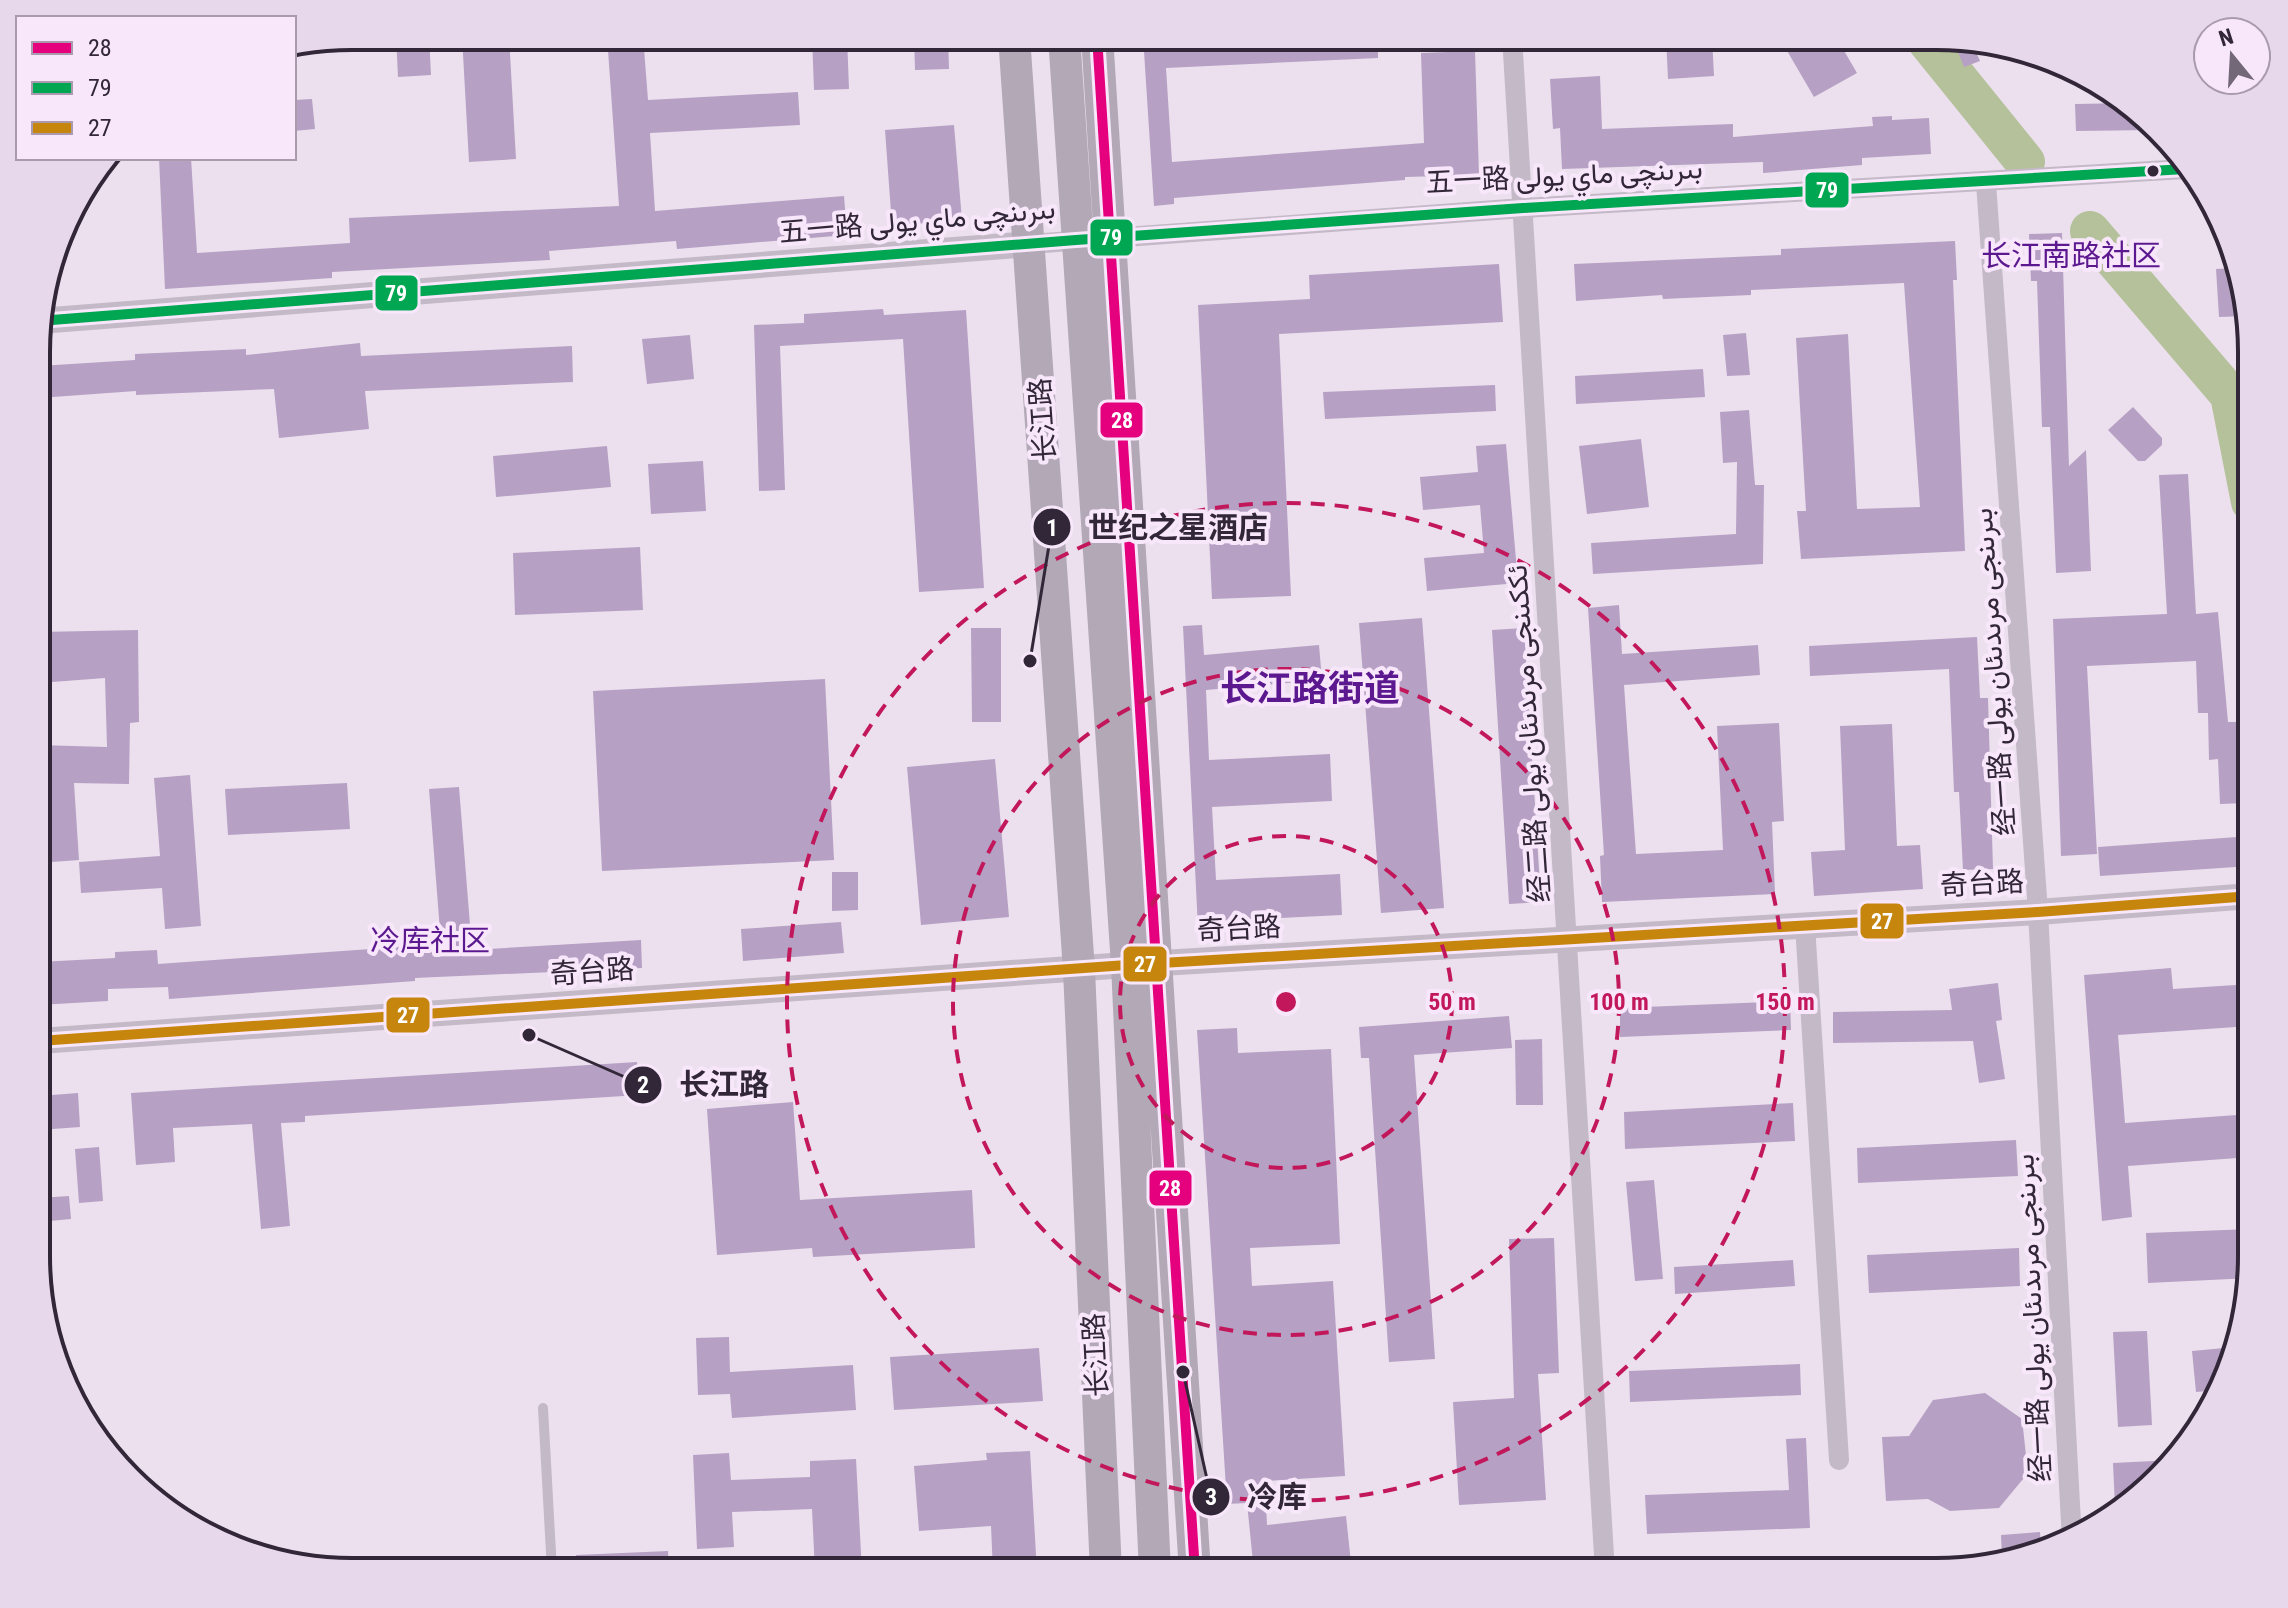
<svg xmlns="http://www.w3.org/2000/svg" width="2288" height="1608" font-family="'Roboto Condensed',Vazirmatn,'Noto Sans SC',sans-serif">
<rect width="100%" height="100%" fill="#ece0ee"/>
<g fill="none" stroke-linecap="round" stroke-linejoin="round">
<path stroke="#b5c19a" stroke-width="40" d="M1924,37L2025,162
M2090,231L2230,395L2251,502"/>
</g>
<path fill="#b6a0c4" d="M396,36H429L431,75L398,77Z
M462,36H509L516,159L469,162Z
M607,36H643L648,100L798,92L800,125L650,133L655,211L844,196L847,235L677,249L676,241L549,251L550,260L332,272V278L165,289L159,158H191L197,253L350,243L349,218L619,206Z
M812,36H847L849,89L814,90Z
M914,36H948L949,69L915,70Z
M1143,36H1378V58L1166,68L1172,162L1424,143L1421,53L1475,51L1479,175L1405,177V180L1174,198V204L1154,206Z
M1666,37H1712L1714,76L1668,79Z
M1779,37H1836L1857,73L1814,97Z
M1952,37L1971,40L1980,61L1964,67Z
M1600,76L1602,129L1733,124V137L1873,126L1872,117L1892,116V120L1929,118L1931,154L1862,158V165L1763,173V162L1562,169L1560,128L1553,129L1550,79Z
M312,99L315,129L294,131V100Z
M2130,103L2152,130L2076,131L2075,104Z
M954,125L962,220L892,226L885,130Z
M2062,233L2069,466L2086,450L2091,571L2056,573L2050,427H2042L2037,281H2031L2029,234Z
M1955,241L1957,280H1953L1965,551L1801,559L1797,511H1806L1796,338L1848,334L1857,509L1920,507L1904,283L1751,290V295L1663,299L1662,295L1576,301L1574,264L1781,255V249Z
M1499,264L1503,322L1279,334L1291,596L1212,599L1198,305L1310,299L1309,275Z
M2234,268L2247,316L2219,317L2216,269Z
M883,309L884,315L966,310L984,588L919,592L903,339L780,346L785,490L759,491L754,325L804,323V314Z
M1746,333L1750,375L1727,376L1723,335Z
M690,335L694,379L647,384L642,339Z
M360,343L361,356L572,346L573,382L365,391L369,429L279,438L274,389L136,395V391L39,398V366L135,360V354L246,349V355Z
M1703,369L1705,397L1576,404L1575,376Z
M1495,385L1496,411L1325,419L1323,392Z
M2133,407L2162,438V445L2145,461H2138L2108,430Z
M1749,410L1755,485H1764L1763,564L1593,574L1591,543L1736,534L1737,462L1723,463L1720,412Z
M1641,439L1649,507L1587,514L1579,446Z
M1506,444L1518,583L1427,591L1424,558L1484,553L1480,505L1423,510L1420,477L1478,472L1476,446Z
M607,446L611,487L496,497L493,456Z
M703,461L706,511L651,514L648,464Z
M2188,474L2196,614L2218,612L2228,722H2241V771H2246L2247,803L2220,804L2218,759L2209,760L2208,713H2198L2196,661L2087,666L2097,854L2061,856L2053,619L2167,614L2159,475Z
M640,547L643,610L515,615L513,553Z
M1619,605L1622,654L1758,645L1760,675L1624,685L1636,854L1723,850L1717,726L1779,723L1784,821L1772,822L1775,894L1602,902L1600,856L1604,855L1588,608Z
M1422,618L1444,908L1381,913L1359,623Z
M1202,625L1204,655L1319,645L1322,680L1206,690L1209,760L1330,754L1332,801L1212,807L1216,880L1340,874L1342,915L1218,921V927L1198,928L1183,626Z
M971,628H1001V722H972Z
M1524,628L1541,902L1509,904L1492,630Z
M138,630L139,722L130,723L129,784L74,783L79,860L52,862L48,800H39V745L107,747L105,678L39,683V632Z
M1977,637L1980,698H1988L1993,869L1963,870L1959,792H1954L1949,669L1810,676L1809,646Z
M825,679L834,860L602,871L593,691Z
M1892,724L1897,846L1920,845L1923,889L1814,896L1811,852L1845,850L1840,726Z
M995,759L1009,917L921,925L907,767Z
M190,775L201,926L165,929L162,888L81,893L79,862L160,856L154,778Z
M347,783L350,829L228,835L225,789Z
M459,787L472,950L641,940L642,968L415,978V981L169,999L168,987L108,989V1001L39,1005V962L115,958V952L157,950L158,964L441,944L429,789Z
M2251,836V866L2100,876L2098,847Z
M832,872H858V910L832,911Z
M841,922L844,953L743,961L741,929Z
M2171,968L2173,989L2251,984V1026L2118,1035L2125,1123L2251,1114V1157L2128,1166L2132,1217L2102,1221L2084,975Z
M1998,983L2002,1020L1996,1021L2005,1079L1979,1083L1973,1041L1833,1043V1012L1952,1010L1949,989Z
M1790,1001L1791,1030L1620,1037V1008Z
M1509,1016L1512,1048L1414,1055L1435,1359L1389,1362L1369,1058H1361L1359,1027Z
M1237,1028L1238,1053L1331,1049L1340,1244L1250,1248L1252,1286L1333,1281L1345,1476L1265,1481L1267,1525L1346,1516L1352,1572H1254L1247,1503L1227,1504L1197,1030Z
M1542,1039L1543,1105H1516L1515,1040Z
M637,1062L640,1095L305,1116V1122L281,1123L290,1226L261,1229L252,1124L173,1128L175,1162L136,1165L131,1093Z
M78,1093L80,1127L39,1130V1096Z
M793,1102L800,1200L972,1190L975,1248L813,1257L812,1248L717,1255L707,1109Z
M1793,1103L1795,1141L1625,1149L1624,1112Z
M2016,1140L2018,1176L1858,1183L1857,1148Z
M99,1147L103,1201L79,1203L75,1149Z
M1654,1180L1663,1279L1635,1281L1626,1182Z
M69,1196L71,1219L39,1222V1198Z
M2251,1229V1278L2148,1283L2146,1233Z
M1554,1238L1559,1373L1538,1374L1546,1500L1459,1505L1453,1402L1514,1398L1509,1239Z
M2019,1248L2020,1286L1869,1293L1867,1255Z
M1793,1260L1795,1286L1675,1294L1674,1267Z
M2147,1331L2152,1425L2118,1427L2113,1332Z
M729,1337L730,1372L853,1365L856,1410L732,1418L730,1394L698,1395L696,1338Z
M2235,1347L2228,1377L2220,1390L2196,1392L2192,1351Z
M1039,1348L1043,1401L894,1410L890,1357Z
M1800,1364L1801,1395L1630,1402L1629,1371Z
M1985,1393L2022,1419L2028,1473L1999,1508L1950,1511L1928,1499L1886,1501L1882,1437L1909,1436L1933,1400Z
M1806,1438L1810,1528L1647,1534L1645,1495L1789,1490L1786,1439Z
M1030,1451L1037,1572H993L991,1526L919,1531L914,1466L987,1460L986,1453Z
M729,1453L731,1480L810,1477V1461L856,1459L862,1572H815L812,1509L732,1512L734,1547L697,1549L693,1455Z
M2173,1460L2137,1490L2115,1507L2113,1463Z
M2040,1532L2041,1548L2002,1557L2001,1535Z
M668,1551L669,1571H577L576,1555Z"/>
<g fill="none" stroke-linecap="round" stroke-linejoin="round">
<path stroke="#c4b9c7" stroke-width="10" d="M543,1408L552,1571"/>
<path stroke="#c4b9c7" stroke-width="20" d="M1512,36L1605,1572
M1986,183L2038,912L2072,1541
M1030,244L1523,208L2185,169
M1805,925L1839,1460"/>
<path stroke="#c4b9c7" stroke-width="26" d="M39,321L1030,244
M39,1041L1127,965L2038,912L2251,896"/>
<path stroke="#b2a8b6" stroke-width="32" d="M1014,36L1079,970L1106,1572
M1064,36L1127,965L1155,1572
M1097,36L1195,1572"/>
<g stroke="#f8e7fb" stroke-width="16">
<path id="bus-1" d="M1097,36L1195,1572"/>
</g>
<g stroke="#f8e7fb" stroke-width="16">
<path id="bus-2" d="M39,321L1076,240L1523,208L2185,169"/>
</g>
<g stroke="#f8e7fb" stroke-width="16">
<path id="bus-3" d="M39,1041L1127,965L2038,912L2251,896"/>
</g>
<use href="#bus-1" stroke="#e5007d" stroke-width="10"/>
<use href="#bus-2" stroke="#00a651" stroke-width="10"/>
<use href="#bus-3" stroke="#c6860e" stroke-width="10"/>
</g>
<g fill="none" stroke="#c2185b" stroke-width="4" stroke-dasharray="14 10">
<circle cx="1286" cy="1002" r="166"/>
<circle cx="1286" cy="1002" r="333"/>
<circle cx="1286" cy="1002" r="499"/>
</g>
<circle fill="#322738" stroke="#f8e7fb" stroke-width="3" cx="2153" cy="171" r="7"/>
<g text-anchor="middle" stroke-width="8" stroke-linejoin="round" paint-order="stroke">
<g font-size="28" fill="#322738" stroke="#f8e7fb">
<text transform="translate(1564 175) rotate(-3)" y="10">五一路 بىرىنچى ماي يولى</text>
<text transform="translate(917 220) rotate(-5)" y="10">五一路 بىرىنچى ماي يولى</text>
<text transform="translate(1042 420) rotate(-94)" y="10">长江路</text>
<text transform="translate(1993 672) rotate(-94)" y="10">经一路 بىرىنجى مرىدىئان يولى</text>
<text transform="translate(1528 734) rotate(-94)" y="10">经二路 ئككىنجى مرىدىئان يولى</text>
<text transform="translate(1982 883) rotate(-3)" y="10">奇台路</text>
<text transform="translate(1239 928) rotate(-3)" y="10">奇台路</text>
<text transform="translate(592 971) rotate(-4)" y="10">奇台路</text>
<text transform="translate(2032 1318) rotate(-93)" y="10">经一路 بىرىنجى مرىدىئان يولى</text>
<text transform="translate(1095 1355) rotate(-93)" y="10">长江路</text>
</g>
<g font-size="30" fill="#5b188f" stroke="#f8e7fb">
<text x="2071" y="266">长江南路社区</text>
<text x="430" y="951">冷库社区</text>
</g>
<g font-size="36" font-weight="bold" fill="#5b188f" stroke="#f8e7fb">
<text x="1310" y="701">长江路街道</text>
</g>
</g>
<path d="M0 0H2288V1608H0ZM352 50H1936A302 302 0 0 1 2238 352V1256A302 302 0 0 1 1936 1558H352A302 302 0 0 1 50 1256V352A302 302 0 0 1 352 50Z" fill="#e8d8eb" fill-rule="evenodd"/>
<path fill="none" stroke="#322738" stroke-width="4" d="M352 50H1936A302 302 0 0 1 2238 352V1256A302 302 0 0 1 1936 1558H352A302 302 0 0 1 50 1256V352A302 302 0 0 1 352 50Z"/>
<circle cx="1286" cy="1002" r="12" fill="#c2185b" stroke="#f8e7fb" stroke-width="4"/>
<g font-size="24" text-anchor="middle" font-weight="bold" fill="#c2185b" stroke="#f8e7fb" stroke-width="8" stroke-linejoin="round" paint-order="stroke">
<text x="1452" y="1010">50 m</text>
<text x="1619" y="1010">100 m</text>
<text x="1785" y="1010">150 m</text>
</g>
<path fill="none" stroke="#322738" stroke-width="3" d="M1030 661L1052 527M529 1035L643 1085M1183 1372L1211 1497"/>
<g fill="#322738" stroke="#f8e7fb" stroke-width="3">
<circle cx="1030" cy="661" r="8"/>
<circle cx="529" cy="1035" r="8"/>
<circle cx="1183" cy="1372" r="8"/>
<circle cx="1052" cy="527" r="20"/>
<circle cx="643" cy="1085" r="20"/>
<circle cx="1211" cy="1497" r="20"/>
</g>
<g font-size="24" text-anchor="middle" font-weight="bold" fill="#fff">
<text x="1052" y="536">1</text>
<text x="643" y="1093">2</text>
<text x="1211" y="1505">3</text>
</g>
<g font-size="30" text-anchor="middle" font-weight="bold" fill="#322738" stroke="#f8e7fb" stroke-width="8" stroke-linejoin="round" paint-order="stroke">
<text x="1178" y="538">世纪之星酒店</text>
<text x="724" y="1095">长江路</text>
<text x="1277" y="1507">冷库</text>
</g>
<g stroke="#f8e7fb" stroke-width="3">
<rect x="1804" y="171" width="46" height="38" rx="8" fill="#00a651"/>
<rect x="1089" y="218" width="45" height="39" rx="8" fill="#00a651"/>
<rect x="374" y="274" width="45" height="38" rx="8" fill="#00a651"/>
<rect x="1099" y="401" width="45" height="38" rx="8" fill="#e5007d"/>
<rect x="1859" y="902" width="46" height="38" rx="8" fill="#c6860e"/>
<rect x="1122" y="945" width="46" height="38" rx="8" fill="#c6860e"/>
<rect x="385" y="996" width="46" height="38" rx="8" fill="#c6860e"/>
<rect x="1148" y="1169" width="45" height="38" rx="8" fill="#e5007d"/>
</g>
<g font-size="22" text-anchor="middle" font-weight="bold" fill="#fff">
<text x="1827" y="198">79</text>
<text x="1111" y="245">79</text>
<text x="396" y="301">79</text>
<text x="1122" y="428">28</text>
<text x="1882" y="929">27</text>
<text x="1145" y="972">27</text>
<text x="408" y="1023">27</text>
<text x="1170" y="1196">28</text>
</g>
<rect x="16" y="16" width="280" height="144" fill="#f8e7fb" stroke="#a99aad" stroke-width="2"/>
<rect x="32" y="42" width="40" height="12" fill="#e5007d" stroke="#a99aad" stroke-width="2"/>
<text x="88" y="56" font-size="24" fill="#322738">28</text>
<rect x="32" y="82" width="40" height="12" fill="#00a651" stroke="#a99aad" stroke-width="2"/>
<text x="88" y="96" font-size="24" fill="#322738">79</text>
<rect x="32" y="122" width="40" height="12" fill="#c6860e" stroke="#a99aad" stroke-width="2"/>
<text x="88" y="136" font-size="24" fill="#322738">27</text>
<g transform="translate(2232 56) rotate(342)"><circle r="38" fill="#f8e7fb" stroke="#a99aad" stroke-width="2"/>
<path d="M0-6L14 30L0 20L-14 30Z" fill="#736878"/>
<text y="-12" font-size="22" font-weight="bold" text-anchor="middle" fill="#322738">N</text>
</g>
</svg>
